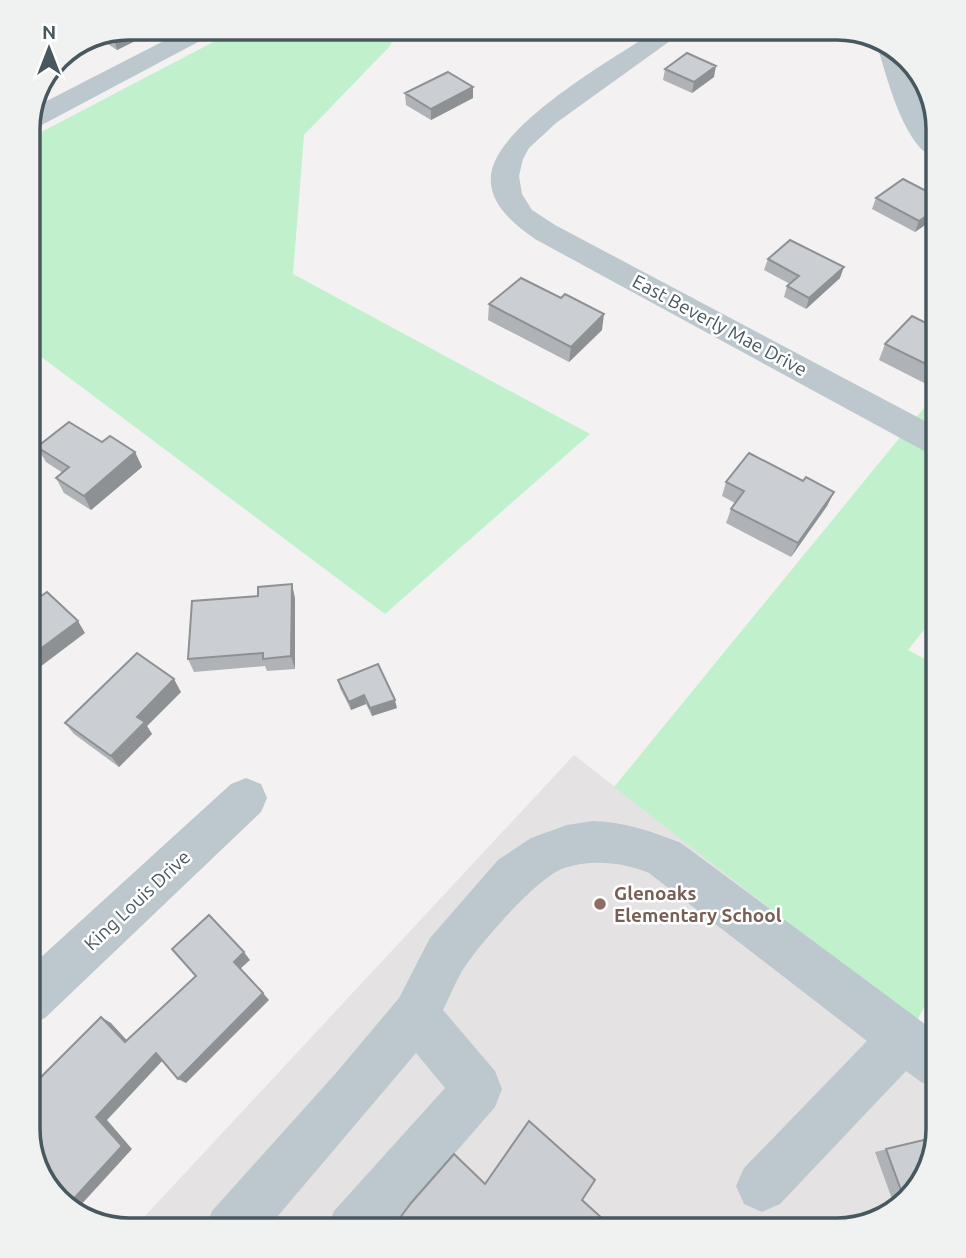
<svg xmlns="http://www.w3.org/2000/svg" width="966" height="1258" font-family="Ubuntu,sans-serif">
<rect width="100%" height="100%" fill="#f3f1f2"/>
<path fill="#e5e2e4" d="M574,755L938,1039V1130L925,1179L893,1213L838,1230H132Z"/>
<path fill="#c0f1cc" d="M240,28H399L390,46L304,135L293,274L590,434L385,614L28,347V139Z
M933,397L938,399V612L908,650L938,666V983L916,1022L614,787Z"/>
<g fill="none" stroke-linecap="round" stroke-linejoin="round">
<path fill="#bcc8ce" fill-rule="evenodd" d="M189,28H219L215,33L38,127L28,129V122L35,107Z
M660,28H688L556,123L529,148L523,159L519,176L522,194L532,210L555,225L938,428V456L926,452L535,239C514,224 488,204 491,175C497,123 618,56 660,28Z
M878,39L887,41L907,59L930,123L938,133V159C904,151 886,73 876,42Z
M246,778L261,784L267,798L261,812L45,1018L28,1025V969L231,784Z
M593,821C625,822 651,831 681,843L921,1021L938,1035V1089L921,1082L906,1071L780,1204L762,1212L744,1204L736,1186L744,1168L867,1041L649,873C624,862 591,859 564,868C537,877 478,946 462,971C455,983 449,998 443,1010L495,1071L502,1089L495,1107L388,1230H327L334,1211L445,1088L416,1053L266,1230H205L212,1211L336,1073L399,998L430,938L498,860L531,838L567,825Z"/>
</g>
<path fill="#afb2b6" d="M129,28H161L117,50L100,39Z
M426,28H454L442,35Z
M665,69L714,77L692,93L663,80Z
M473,87V98L431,120L406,105L405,93Z
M938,197V216L915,232L872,209L876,198Z
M768,259L840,278L806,309L784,297L787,286L790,284L764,270Z
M561,298L602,330L569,362L488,320L489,304Z
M938,329V390L879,360L885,344Z
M102,442L135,452L142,467L91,510L64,493L56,478L63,473L46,462L37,447Z
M803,481L834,492L827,506L791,557L726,523L731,509L735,503L722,496L726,482Z
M295,598V669L267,671L265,666L194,672L188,659Z
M338,680L397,708L372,716L366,704L351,710L340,688Z
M181,692L147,726L152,734L119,767L74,734L65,723Z
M936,1137L925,1179L896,1210L875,1152Z"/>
<path fill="#8e9194" d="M129,28H161L117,50L113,35Z
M442,28H454L442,35Z
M716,66L714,77L692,93L694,82Z
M473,87V98L431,120V109Z
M938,208V216L915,232L919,221Z
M844,267L840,278L806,309L809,298Z
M604,314L602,330L569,362L571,347Z
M135,452L142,467L91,510L84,496Z
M834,492L827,506L791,557L798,543Z
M292,584L295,598V669L291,656Z
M78,621L85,633L28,676V658Z
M174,679L181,692L147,726L152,734L119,767L111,756L137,717Z
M364,695L366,704L351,710L349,702Z
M395,700L397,708L372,716L370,708Z
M244,952L250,960L240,969L234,962Z
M263,993L269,1000L186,1083L178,1079Z
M101,1017L111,1023L134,1048L125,1042Z
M156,1053L165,1058L107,1120L132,1149L79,1207L68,1205L96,1117Z
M51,1185L63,1187L55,1195L48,1188Z"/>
<path fill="#cbcfd4" stroke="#8e9194" stroke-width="2" d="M687,53L716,66L694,82L665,69Z
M448,72L473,87L431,109L405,93Z
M903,179L938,197V208L919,221L876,198Z
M790,240L844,267L809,298L787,286L799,276L768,259Z
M521,278L561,298L565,294L604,314L571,347L489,304Z
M912,316L938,329V370L885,344Z
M69,422L102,442L110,436L135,452L84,496L56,478L69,467L37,447Z
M749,453L803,481L806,477L834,492L798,543L731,509L744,491L726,482Z
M292,584L291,656L263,659V653L188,659L192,601L258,596V587Z
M47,592L78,621L28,658V605Z
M137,653L174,679L137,717L145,722L111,756L65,723Z
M378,664L395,700L370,708L364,695L349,702L338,680Z
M209,915L244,952L234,962L263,993L178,1079L156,1053L96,1117L122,1146L68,1205L51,1185L48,1188L45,1185L28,1129V1090L101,1017L125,1042L196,976L172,949Z
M529,1121L595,1180L582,1200L615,1230H391L411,1203L454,1154L485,1184Z
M936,1137L925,1179L905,1201L886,1149Z"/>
<circle fill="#8d6e63" stroke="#fff" stroke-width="2.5" cx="600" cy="904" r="7"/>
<g text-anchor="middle" stroke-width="5" stroke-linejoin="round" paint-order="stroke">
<g font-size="19" fill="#48585f" stroke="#fff">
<text transform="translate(720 325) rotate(28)" y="7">East Beverly Mae Drive</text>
<text transform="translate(137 900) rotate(-43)" y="7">King Louis Drive</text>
</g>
<g font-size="19" font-weight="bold" fill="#785e54" stroke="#fff" text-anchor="start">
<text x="614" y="900">Glenoaks<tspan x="614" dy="22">Elementary School</tspan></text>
</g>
</g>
<path d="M0 0H966V1258H0ZM129 40H837A89 89 0 0 1 926 129V1129A89 89 0 0 1 837 1218H129A89 89 0 0 1 40 1129V129A89 89 0 0 1 129 40Z" fill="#f0f2f2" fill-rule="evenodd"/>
<path fill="none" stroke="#48585f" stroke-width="3.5" d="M129 40H837A89 89 0 0 1 926 129V1129A89 89 0 0 1 837 1218H129A89 89 0 0 1 40 1129V129A89 89 0 0 1 129 40Z"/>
<g transform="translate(49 49)" stroke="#ffffff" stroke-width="5" paint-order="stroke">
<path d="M0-5L12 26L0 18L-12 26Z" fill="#48585f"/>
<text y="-10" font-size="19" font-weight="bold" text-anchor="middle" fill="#48585f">N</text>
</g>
</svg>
